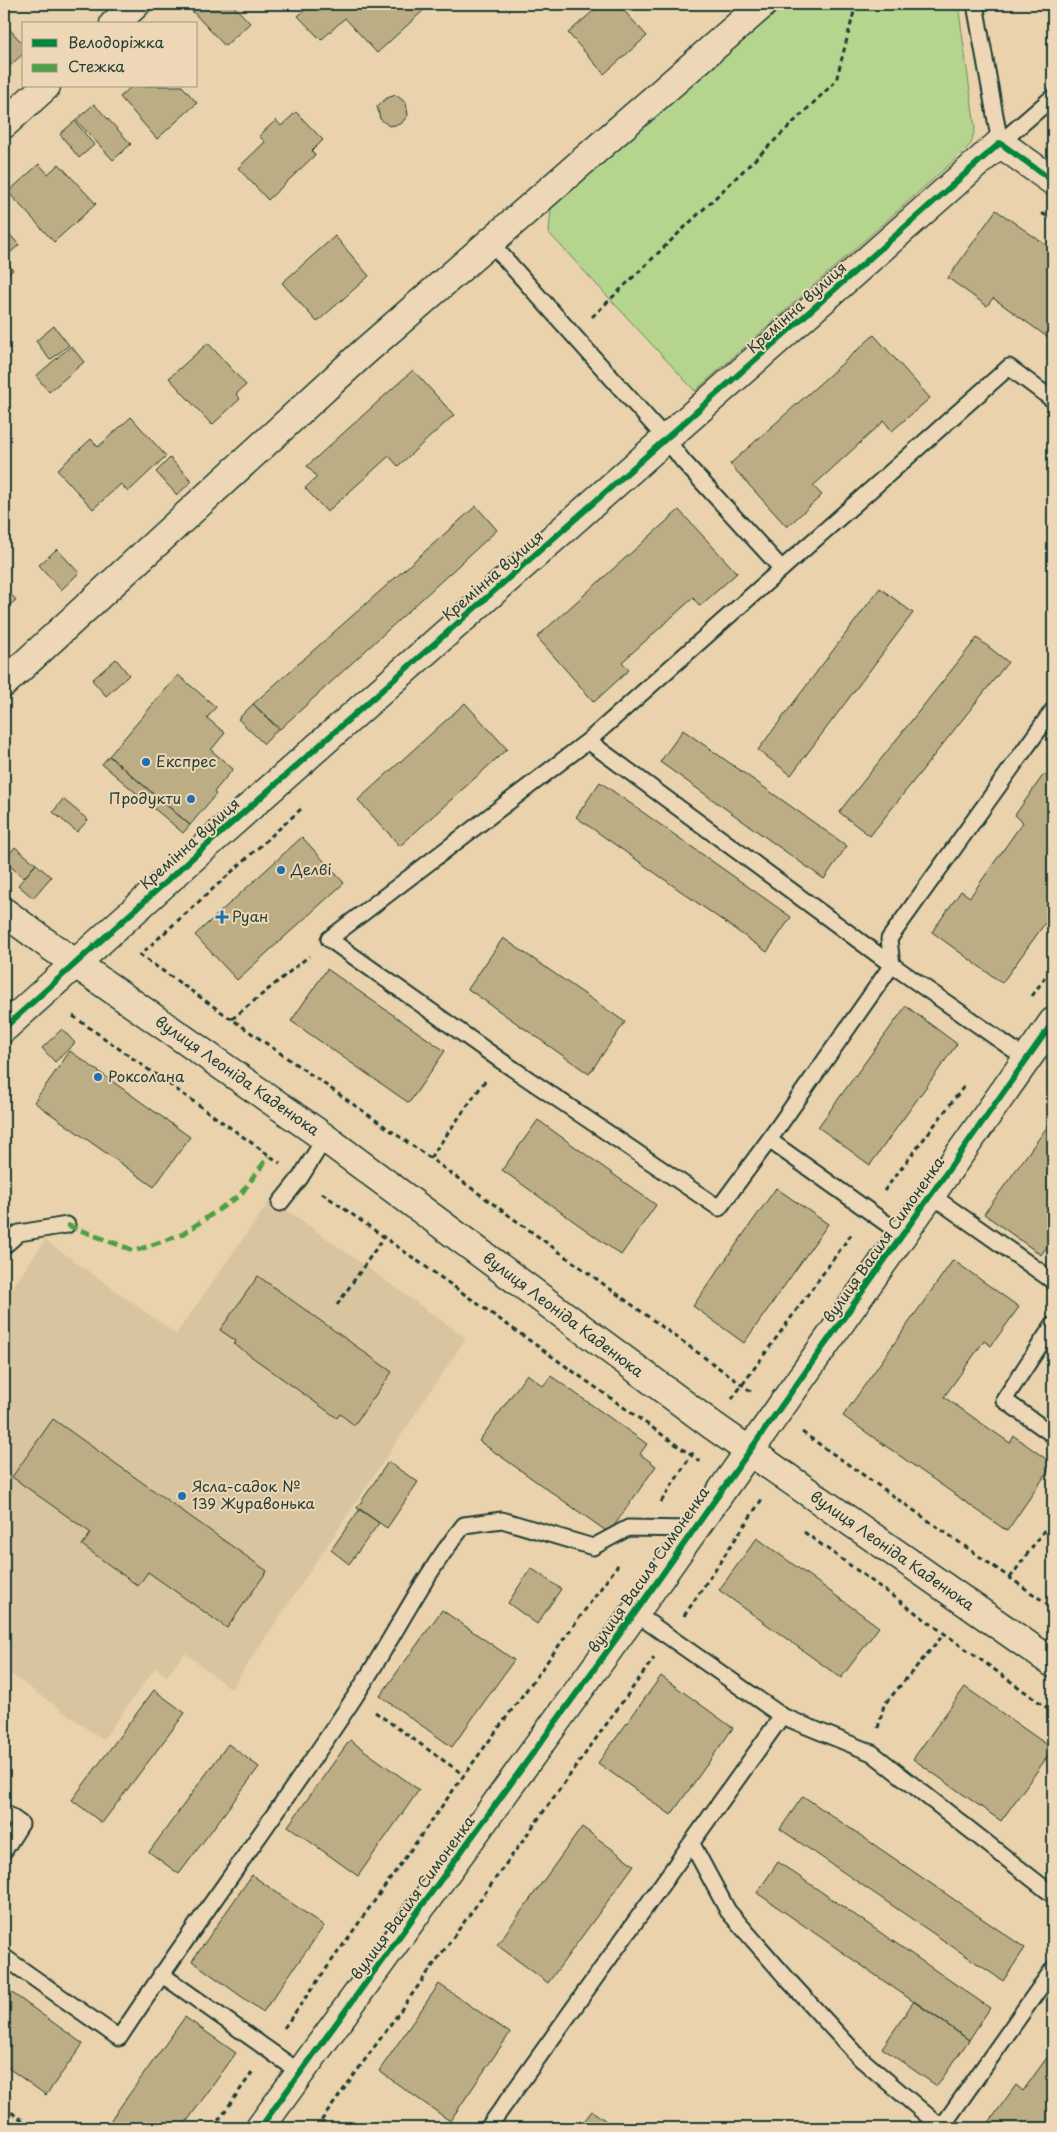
<svg xmlns="http://www.w3.org/2000/svg" width="1057" height="2132" font-family="'Playpen Sans',sans-serif">
<rect width="100%" height="100%" fill="#e9d2ac"/>
<filter id="ink" filterUnits="userSpaceOnUse"><feTurbulence type="fractalNoise" baseFrequency=".02" numOctaves="2"/><feDisplacementMap in="SourceGraphic" scale="10" xChannelSelector="R" yChannelSelector="G"/><feConvolveMatrix kernelMatrix="1 2 1 2 8 2 1 2 1" color-interpolation-filters="sRGB"/></filter>
<g filter="url(#ink)">
<path fill="#d8c49e" d="M271,1199L466,1338L231,1689L185,1653L167,1676L155,1668L103,1740L4,1669V1301L45,1240L176,1334Z"/>
<path fill="#b5d58f" stroke="#6a8962" d="M778,4H958L975,128L971,144L958,157L695,391L549,233L551,208Z"/>
<path fill="#bcad84" stroke="#1f3d34" d="M200,4H232L250,23L225,46L192,11Z
M309,4H372L376,8L380,4H422L426,8L377,53L345,18L321,40L298,16L311,5Z
M601,4H618L647,36L604,74L568,33Z
M4,23L24,45V53L4,71Z
M132,86H182L197,103L157,139L120,97Z
M396,95L406,103L408,115L401,124L389,126L380,119L377,106L387,98Z
M94,104L131,144L113,160L76,120Z
M296,112L323,140L312,151L315,155L268,200L238,168L265,142L259,136L276,120L281,126Z
M75,121L94,145L79,158L60,134Z
M39,164L48,174L59,164L96,204L54,242L8,192Z
M996,210L1053,250V341L993,298L987,306L948,278Z
M4,228L19,245L4,258Z
M335,236L369,276L317,322L282,283Z
M4,259L13,270L4,277Z
M54,326L69,345L50,360L36,341Z
M874,335L930,398L892,431L884,421L813,486L822,495L787,527L730,464Z
M208,343L246,385L236,394L240,399L212,425L169,378Z
M71,346L84,362L49,392L36,376Z
M413,370L454,415L398,466L389,456L327,512L305,488L317,477L307,466Z
M131,417L166,456L128,492L121,484L93,509L57,470L91,439L98,447Z
M170,458L192,481L177,495L156,472Z
M476,506L497,530L280,729L253,704Z
M679,510L737,573L700,606L693,598L622,662L629,670L594,702L537,637Z
M57,549L79,573L61,590L39,565Z
M4,586L16,600L4,610Z
M880,588L913,613L791,775L758,750Z
M977,638L1008,662L870,836L839,812Z
M116,659L129,675L106,696L92,680Z
M178,675L216,707L207,718L225,733L211,750L233,769L214,792L216,794L190,825L109,756Z
M465,703L507,749L400,846L358,800Z
M253,704L278,729L264,744L238,719Z
M683,730L847,846L824,879L660,762Z
M109,756L190,825L183,833L102,764Z
M1044,774L1053,780V912L1002,983L932,932L961,891L970,897L1023,822L1015,815Z
M600,782L791,917L767,952L576,817Z
M63,799L88,820L77,832L53,812Z
M302,837L344,883L237,980L195,935Z
M15,847L36,864L24,878L4,861Z
M36,864L51,877L33,898L18,885Z
M503,938L625,1022L589,1074L468,989Z
M327,969L445,1051L409,1103L291,1021Z
M906,1006L957,1044L870,1165L818,1127Z
M62,1029L75,1043L55,1062L42,1048Z
M70,1051L190,1137L154,1187L34,1102Z
M1053,1119V1238L1041,1255L984,1214Z
M538,1120L656,1205L621,1255L502,1170Z
M776,1188L828,1224L744,1343L693,1306Z
M953,1260L1019,1307L991,1346L984,1341L944,1397L1010,1443L1014,1436L1053,1464L1007,1531L843,1416Z
M258,1276L392,1372L354,1425L340,1414L337,1418L234,1344L236,1341L220,1330Z
M527,1374L543,1386L551,1376L647,1444L640,1454L656,1466L609,1533L479,1441Z
M53,1419L267,1571L227,1628L148,1572L138,1586L82,1545L91,1533L12,1477Z
M388,1462L418,1482L387,1528L357,1508Z
M360,1509L379,1523L349,1564L331,1550Z
M757,1538L879,1627L841,1678L719,1590Z
M531,1568L561,1589L537,1624L508,1603Z
M442,1610L514,1660L452,1747L380,1696Z
M661,1676L733,1728L671,1815L598,1763Z
M965,1687L1053,1749L1001,1821L913,1759Z
M154,1690L185,1713L102,1823L72,1800Z
M350,1740L419,1790L358,1876L288,1826Z
M228,1744L259,1767L179,1874L149,1852Z
M803,1796L1025,1948L1003,1981L780,1829Z
M582,1827L634,1865L548,1983L497,1945Z
M778,1862L990,2008L969,2040L757,1893Z
M252,1875L324,1926L263,2012L192,1961Z
M439,1984L510,2033L450,2121L379,2071Z
M4,1987L83,2044L46,2095L4,2065Z
M914,2001L969,2040L937,2086L882,2048Z
M185,2017L236,2053L182,2128H105Z
M1053,2049V2128H992L987,2125L1016,2085L1023,2091Z
M592,2111L616,2128H579Z"/>
<g fill="none" stroke-linecap="round" stroke-linejoin="round">
<g stroke="#1f3d34" stroke-width="19">
<path id="lane" d="M975,4L1000,143
M1000,143L1053,97
M490,242L667,440L683,461L782,569
M1053,400L1009,367L588,741L329,939L500,1060L719,1208L769,1140L892,965L889,939L1053,710
M588,741L892,965L1027,1059
M769,1140L904,1236
M931,1195L1053,1281
M280,1203L300,1178L325,1138
M4,1246L19,1233L67,1225
M1053,1325L1004,1400L1053,1435
M635,1613L782,1716
M4,1812L21,1824L4,1851
M692,1844L728,1911L790,1982L860,2058L942,2128
M4,1957L119,2038C195,1923 278,1813 354,1698C392,1641 420,1580 464,1525L502,1520L593,1547L628,1528L693,1529
M161,1974L301,2073
M488,2128L782,1716L872,1753L1053,1895
M941,2128L1053,1969"/>
</g>
<g stroke="#1f3d34" stroke-width="31">
<path id="street" d="M114,24L136,4
M4,124L46,86
M4,683L363,353L763,4
M4,912L49,945L325,1138L712,1425L1053,1663
M4,1028L199,852L1000,143L1053,181
M260,2128L635,1613L1053,1022"/>
</g>
<path stroke="#1f3d34" stroke-width="3" stroke-dasharray="5 4" stroke-linecap="butt" d="M1042,213L1053,221
M592,317L836,81L856,4
M301,809L140,955L430,1158L752,1392
M1032,996L1053,966
M73,1016L280,1163
M232,1019L309,956
M430,1158L485,1081
M884,1191L965,1085
M322,1193L702,1463
M337,1305L384,1237
M732,1399L853,1232
M802,1432L1053,1608
M661,1502L694,1451
M804,1532L1053,1712
M1010,1578L1053,1518
M684,1616L762,1499
M375,1712L464,1775
M878,1728L884,1705L944,1634
M284,2028L464,1775L618,1565
M4,2107L33,2128
M213,2128L254,2070
M316,2128L654,1658"/>
<use href="#lane" stroke="#edd7b6" stroke-width="15"/>
<use href="#street" stroke="#edd7b6" stroke-width="28"/>
<path stroke="#4da043" stroke-width="5" stroke-dasharray="10 5" stroke-linecap="butt" d="M67,1225L135,1251L183,1234L240,1195L269,1156"/>
<g stroke="#edd7b6" stroke-width="9">
<path id="cycleway" d="M4,1028L199,852L1000,143L1053,181
M260,2128L635,1613L1053,1022"/>
</g>
<use href="#cycleway" stroke="#00873e" stroke-width="6"/>
</g>
</g>
<g fill="#1f6fb2" stroke="#edd7b6" stroke-width="2">
<circle cx="146" cy="762" r="5"/>
<circle cx="191" cy="799" r="5"/>
<circle cx="281" cy="870" r="5"/>
<path d="M219.5 909.5h5v5h5v5h-5v5h-5v-5h-5v-5h5z"/>
<circle cx="98" cy="1077" r="5"/>
<circle cx="182" cy="1496" r="5"/>
</g>
<g text-anchor="middle" stroke-width="4" stroke-linejoin="round" paint-order="stroke">
<g font-size="15" fill="#1f3d34" stroke="#edd7b6">
<text transform="translate(797 308) rotate(-42)" y="5">Кремінна вулиця</text>
<text transform="translate(493 576) rotate(-41)" y="5">Кремінна вулиця</text>
<text transform="translate(190 844) rotate(-42)" y="5">Кремінна вулиця</text>
<text transform="translate(237 1076) rotate(35)" y="5">вулиця Леоніда Каденюка</text>
<text transform="translate(884 1240) rotate(-55)" y="5">вулиця Василя Симоненка</text>
<text transform="translate(563 1315) rotate(37)" y="5">вулиця Леоніда Каденюка</text>
<text transform="translate(892 1551) rotate(35)" y="5">вулиця Леоніда Каденюка</text>
<text transform="translate(649 1570) rotate(-55)" y="5">вулиця Василя Симоненка</text>
<text transform="translate(413 1898) rotate(-54)" y="5">вулиця Василя Симоненка</text>
</g>
<g font-size="15" fill="#1f3d34" stroke="#edd7b6" text-anchor="start">
<text x="156" y="767">Експрес</text>
<text x="181" y="804" text-anchor="end">Продукти</text>
<text x="291" y="875">Делві</text>
<text x="232" y="922">Руан</text>
<text x="108" y="1082">Роксолана</text>
<text x="192" y="1492">Ясла-садок №<tspan x="192" dy="17">139 Журавонька</tspan></text>
</g>
</g>
<rect width="1057" height="2132" fill="none" stroke="#edd7b6" stroke-width="20"/>
<rect x="10" y="10" width="1037" height="2112" fill="none" stroke="#1f3d34" stroke-width="2" filter="url(#ink)"/>
<rect x="22" y="22" width="175" height="65" fill="#edd7b6" stroke="#9b9982"/>
<rect x="32" y="39" width="25" height="8" fill="#00873e" stroke="#9b9982"/>
<text x="68" y="48" font-size="15" fill="#1f3d34">Велодоріжка</text>
<rect x="32" y="64" width="25" height="8" fill="#4da043" stroke="#9b9982"/>
<text x="68" y="72" font-size="15" fill="#1f3d34">Стежка</text>
</svg>
